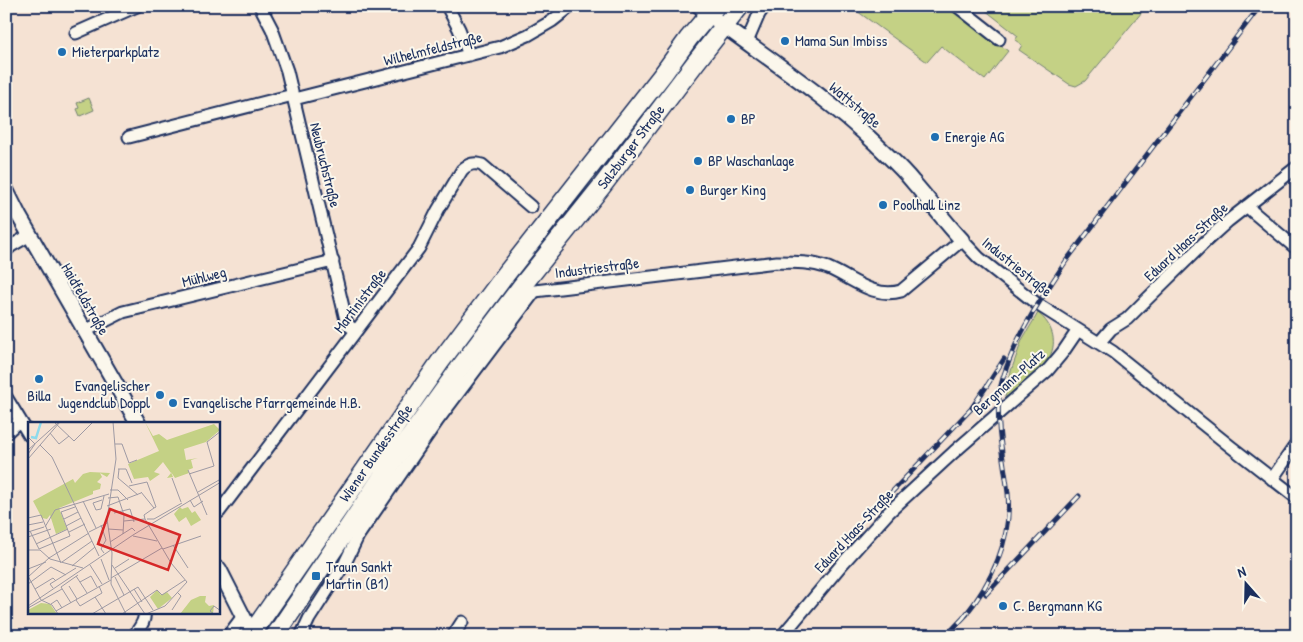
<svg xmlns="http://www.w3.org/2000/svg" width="1303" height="642" font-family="'Patrick Hand',sans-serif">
<rect width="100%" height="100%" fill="#f5e2d3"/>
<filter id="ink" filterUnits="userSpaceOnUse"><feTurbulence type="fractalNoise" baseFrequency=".02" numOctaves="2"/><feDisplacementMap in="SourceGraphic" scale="10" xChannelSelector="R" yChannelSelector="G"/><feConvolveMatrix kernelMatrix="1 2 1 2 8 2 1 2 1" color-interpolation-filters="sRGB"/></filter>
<g filter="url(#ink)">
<path fill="#c4d185" stroke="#708072" d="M850,6H949L1008,51L985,80L941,46L927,62Z
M980,6H1147L1085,81L1076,86L1069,84L1019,50L1022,45L1015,40L1018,36Z
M89,98L94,110L80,116L77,109L79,108L77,103Z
M1038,313C1053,325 1059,344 1047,361C1044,366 1038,370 1033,375C1023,383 1014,392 1004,401L1011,371L1022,340Z"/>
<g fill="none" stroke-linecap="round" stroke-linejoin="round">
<g stroke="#1b2f5e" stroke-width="15">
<path id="minor" d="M260,6L272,29L287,71L347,324L356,331
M447,6L459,29L469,55
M697,6L709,15
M957,6L999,39
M76,33L137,6
M747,42L759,14L765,6
M294,99L500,47L528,35L552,21L571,6
M129,137L293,95
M1247,206L1253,212L1297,249
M6,251L11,246L30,235
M85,331L123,312L333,261
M1099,343L1111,329L1127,319L1142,304L1206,241L1228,221L1297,167
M6,397L29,435
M6,433L20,420
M1272,479L1297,443
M219,512L419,248L438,210L462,170C468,164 474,162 482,165L531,207
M134,636C138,629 146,622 144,613
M228,636L243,616
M301,636L309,619L345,563L358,536L438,420L535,291L777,262C795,262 812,262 828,268C852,278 874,299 901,291L962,240L979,258L1037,304L1113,352L1230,446L1297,498
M453,636L462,622
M782,636L843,563L889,512L954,452L1048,370L1063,352L1078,330"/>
</g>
<g stroke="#1b2f5e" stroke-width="18">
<path id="tertiary" d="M716,20C770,60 827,97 876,144C888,156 902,168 913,182C930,201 944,221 962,240
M6,190L19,216L138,423
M219,569L253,636"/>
</g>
<g stroke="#1b2f5e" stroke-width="21">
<path id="primary" d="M250,636L440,362L506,274L663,74L689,38L716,6
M275,636L395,458L459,369L521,287L602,186L696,62L740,6"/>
</g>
<use href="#minor" stroke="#fbf7ec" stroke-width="11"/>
<use href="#tertiary" stroke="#fbf7ec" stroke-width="14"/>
<use href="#primary" stroke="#fbf7ec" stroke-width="18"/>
<g stroke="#1b2f5e" stroke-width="5">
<path id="rail" d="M890,494L971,409L986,387L1004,359
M986,594L1079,496
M963,618C992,583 1012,539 1008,493C1004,460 996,429 999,395C1001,382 1006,368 1011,356C1025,321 1046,292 1066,261L1260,6
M946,636L967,614"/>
</g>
<use href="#rail" stroke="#fbf7ec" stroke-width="3" stroke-dasharray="9" stroke-linecap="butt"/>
</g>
</g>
<g fill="#1f6fb2" stroke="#fbf7ec" stroke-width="2">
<circle cx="785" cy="41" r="5"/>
<circle cx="62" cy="52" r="5"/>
<circle cx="731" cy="119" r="5"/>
<circle cx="935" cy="137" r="5"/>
<circle cx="698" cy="161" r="5"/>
<circle cx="690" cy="190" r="5"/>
<circle cx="883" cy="205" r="5"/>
<circle cx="39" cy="379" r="5"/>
<circle cx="160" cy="395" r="5"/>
<circle cx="173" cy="403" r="5"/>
<rect x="311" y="571" width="10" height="10" rx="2.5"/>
<circle cx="1003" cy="606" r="5"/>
</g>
<g text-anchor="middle" stroke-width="4" stroke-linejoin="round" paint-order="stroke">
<g font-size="15" fill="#1b2f5e" stroke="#fbf7ec" text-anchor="start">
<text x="795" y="46">Mama Sun Imbiss</text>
<text x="72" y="57">Mieterparkplatz</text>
<text x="741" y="124">BP</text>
<text x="945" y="142">Energie AG</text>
<text x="708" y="166">BP Waschanlage</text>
<text x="700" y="195">Burger King</text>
<text x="893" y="210">Poolhall Linz</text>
<text x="150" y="391" text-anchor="end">Evangelischer<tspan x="150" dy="17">Jugendclub Doppl</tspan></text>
<text x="39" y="401" text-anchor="middle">Billa</text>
<text x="183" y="408">Evangelische Pfarrgemeinde H.B.</text>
<text x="326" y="572">Traun Sankt<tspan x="326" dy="17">Martin (B1)</tspan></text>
<text x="1013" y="611">C. Bergmann KG</text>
</g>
<g font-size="15" fill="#1b2f5e" stroke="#fbf7ec">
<text transform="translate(433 49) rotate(-14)" y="5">Wilhelmfeldstraße</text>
<text transform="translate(855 105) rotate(40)" y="5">Wattstraße</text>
<text transform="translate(631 147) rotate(-53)" y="5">Salzburger Straße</text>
<text transform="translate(325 165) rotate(76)" y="5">Neubruchstraße</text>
<text transform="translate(1186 242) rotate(-43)" y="5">Eduard Haas-Straße</text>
<text transform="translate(1017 267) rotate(39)" y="5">Industriestraße</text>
<text transform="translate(597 268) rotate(-7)" y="5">Industriestraße</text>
<text transform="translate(204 277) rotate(-14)" y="5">Mühlweg</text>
<text transform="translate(85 299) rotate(60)" y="5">Haidfeldstraße</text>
<text transform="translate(360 301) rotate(-53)" y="5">Martinistraße</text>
<text transform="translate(1009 382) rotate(-42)" y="5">Bergmann-Platz</text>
<text transform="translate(376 453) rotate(-55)" y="5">Wiener Bundesstraße</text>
<text transform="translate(854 531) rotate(-47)" y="5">Eduard Haas-Straße</text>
</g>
</g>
<g transform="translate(28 422)">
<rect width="192" height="192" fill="#f5e2d3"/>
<path d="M117,0L125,14L131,12L139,18L186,2L192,8L178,20L156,27L158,38L170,36L163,38L165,46L160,48L161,51L147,56L143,50L145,55L139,56L143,51L135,40L126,50L132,52L122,59L120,55L106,57L100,42L131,29ZM62,50L82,51L79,55L72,51L74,55L69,60L73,62L72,67L65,69V72L31,86L39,107L28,112L22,93L19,97L14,96L5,79L45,57L47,61L55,52ZM152,85L154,87L160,85L164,91L167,89L173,98L163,104L158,95L151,100L146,92ZM129,168L133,173L139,170L144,176L130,187L122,175ZM172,174H178L177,180L181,184L186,183L185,192H152L163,178ZM13,181L22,182L29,192H0V188Z" fill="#c4d185"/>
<path fill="none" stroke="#8ddaec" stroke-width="2.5" d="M3,15L8,16L13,0"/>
<path fill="none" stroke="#9e9aa4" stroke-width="1" d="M26,0L46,19L65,0M85,0L88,37L79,97L84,131L83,162L98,192M22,11L31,22L41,14M0,15L7,22L0,32M87,22H94L101,41L109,38M12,23L24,35L71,134M0,28L31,0M0,37L32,0M90,47H98L104,61M91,47L90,56L110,73M160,48L179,93M161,52L186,44L179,20L193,9M144,56L153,80M101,64L119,60L128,85L126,86M82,68H90L100,78M113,70L126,86L116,93L117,97L143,141L159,160L137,184L118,192M170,70L191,58M80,76L90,75L96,93L95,112M74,78L65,81L68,88L73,87L76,74M162,78L166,85L175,79M55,79L68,106M79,84L113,71M86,91L102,87L106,100M0,96L13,93L33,141M36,97L50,90M119,97H126L154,81M96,99L117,97M0,103L15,100M73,103L78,118L73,127L76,131M38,104L53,96M17,105L27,88L81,72M80,107L95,108M2,109L11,127M0,110L16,105M41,110L57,102M61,110L79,101M105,114L129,119M0,115L23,107M82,120L104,106L107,109M8,122L40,107M145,123L160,146M11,127L42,114L33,90L47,85M135,127L173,114M0,128H12L22,137L55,146M73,137L81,158M34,140L64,119M62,143L74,162M84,143L117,192M44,144L67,125M87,146L101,137M0,147L18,140M0,154L13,178L24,183L30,192M48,154L59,171M0,155L21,136L61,111M87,155L96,173M83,156L134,126M52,160L63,154L69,165M0,162L23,145L38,153M41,164L49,177M25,166L22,162L48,146M7,167L25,156L28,159M106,167L114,180M67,175L78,192M48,178L52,184L74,171L71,164M43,181L33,165L50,153M23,182L29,178L34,186M0,184L105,113L193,60M0,186L34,167M144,188L153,174L149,170M28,189L83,158M64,192L110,165L125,188M94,192L129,168L134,173L157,158M186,192L182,189L186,184L193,189"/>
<path fill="#d62828" fill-opacity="0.15" stroke="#d62828" stroke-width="2.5" d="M82,87L152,113L140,148L70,122Z"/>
<rect width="192" height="192" fill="none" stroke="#1b2f5e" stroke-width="2.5"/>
</g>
<rect width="1303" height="642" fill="none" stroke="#fbf7ec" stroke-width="25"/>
<rect x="12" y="12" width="1278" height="617" fill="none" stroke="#1b2f5e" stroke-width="2" filter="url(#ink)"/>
<g transform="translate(1246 584) rotate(340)" stroke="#fbf7ec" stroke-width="4" paint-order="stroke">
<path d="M0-4L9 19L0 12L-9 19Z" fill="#1b2f5e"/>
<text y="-8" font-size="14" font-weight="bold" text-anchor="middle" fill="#1b2f5e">N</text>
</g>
</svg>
